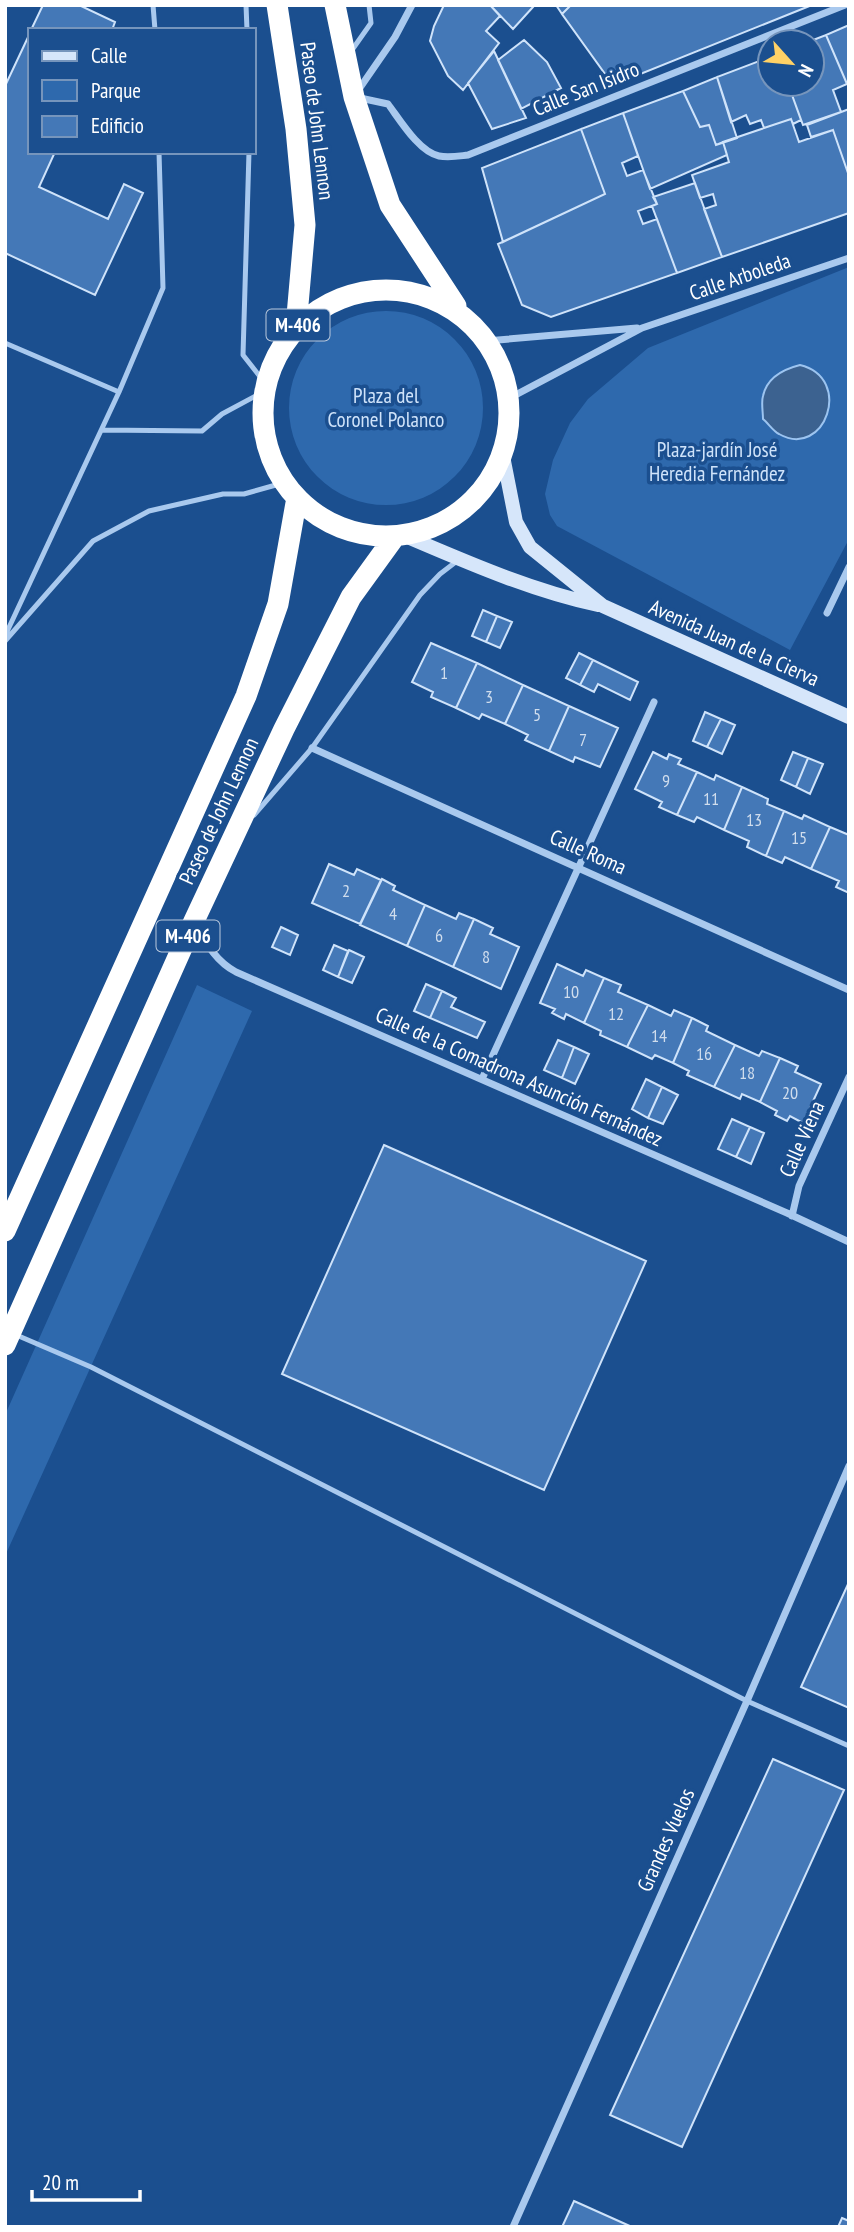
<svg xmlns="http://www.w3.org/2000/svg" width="854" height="2232" font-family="'PT Sans Narrow',sans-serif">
<rect width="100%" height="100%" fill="#1b4f8f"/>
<path fill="#2e69ad" d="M849,267V539L790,650L557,526L550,515L545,494L553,460L570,423L588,399L648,348Z
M289 408a97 97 0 1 1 194 0a97 97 0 1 1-194 0Z
M197,985L252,1011L5,1556V1415Z"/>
<path fill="#3c6290" stroke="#9cc4f0" stroke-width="2" d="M800,365C854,378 825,460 779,434C773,431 768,423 763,419C763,412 761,402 763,396C767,377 784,369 800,365Z"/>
<path fill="#4478b7" stroke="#cfe3fa" stroke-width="2" d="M43,5H79L115,22L112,30H31Z
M444,5H490L500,16L486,31L499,43L463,90L448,76L430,41L434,26Z
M490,5H532L533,7L513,29Z
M556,5H571L562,14Z
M571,5H812L613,85L562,14Z
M849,25V83L847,84L826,35Z
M30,33V152H55L39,187L108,219L124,184L143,193L95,295L5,253V86Z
M826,35L847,84L833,90L841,112L803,125L788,84H812V42H808Z
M524,40L547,62L561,88L521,109L498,60Z
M494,51L526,118L492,129L468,83Z
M770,57V84H788L801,120L793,124L791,119L764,128L761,120L750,124L746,115L731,122L717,77Z
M717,77L737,138L716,145L709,125L700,127L683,91Z
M683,91L700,127L709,125L716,145L723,142L727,155L650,189L623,113Z
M849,109V176L833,130L811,137L807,125Z
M623,113L638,156L622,163L627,176L643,170L657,204L638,211L643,224L657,219L677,273L551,317L522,305L498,244L605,194L581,129Z
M791,119L799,142L833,130L849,176V213L722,257L704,209L716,205L713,194L700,198L692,175L729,162L723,142Z
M581,129L605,194L503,242L482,168Z
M695,183L722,257L677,273L652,206L657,204L653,197Z
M483,610L497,616L486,642L472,636Z
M497,616L512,622L500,648L486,642Z
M431,643L477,663L456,708L431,697L433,692L412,682Z
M579,653L593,660L580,685L566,678Z
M593,660L638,682L630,700L598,684L594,692L580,685Z
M477,663L523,685L505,724L482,714L479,719L456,708Z
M523,685L569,706L549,751L525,740L528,735L505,724Z
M569,706L618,728L600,767L575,757L573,762L549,751Z
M705,712L721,719L707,747L693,741Z
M721,719L735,725L722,754L707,747Z
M653,752L667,759L669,754L681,759L678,764L697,772L677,815L659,807L662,802L635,789Z
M793,752L808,758L796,787L781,780Z
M808,758L823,764L810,794L796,787Z
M697,772L714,780L716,775L742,787L724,830L697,817L694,822L677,815Z
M742,787L768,799L767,804L784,811L766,856L747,847L749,841L724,830Z
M784,811L802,819L804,815L830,827L811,869L785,857L782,863L766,856Z
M830,827L849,835V893L836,887L839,881L811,869Z
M329,864L354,875L357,869L381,880L360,924L312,903Z
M382,879L395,886L393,890L425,905L407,946L360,925Z
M425,905L456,919L459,913L474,919L453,967L407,946Z
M474,919L493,928L490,934L519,947L501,989L453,967Z
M281,927L298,935L290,955L272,947Z
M334,945L348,951L338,977L323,970Z
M349,950L364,957L352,983L338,977Z
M557,964L583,976L586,970L604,978L584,1023L566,1014L564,1019L552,1013L555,1009L540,1003Z
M604,978L621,985L618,992L648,1005L627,1047L600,1035L601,1031L584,1023Z
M426,984L442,991L430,1018L414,1011Z
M442,991L456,998L451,1007L485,1022L477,1038L430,1018Z
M648,1005L671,1016L674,1010L692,1018L673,1063L655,1055L652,1059L627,1047Z
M692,1018L708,1026L706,1031L735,1045L714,1087L687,1075L689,1071L673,1063Z
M558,1040L574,1047L562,1078L544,1070Z
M735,1045L759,1056L762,1051L780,1058L760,1102L742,1094L740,1099L714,1087Z
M574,1047L589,1054L575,1084L562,1078Z
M780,1058L798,1066L795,1072L821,1084L803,1123L790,1116L787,1121L775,1115L777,1111L760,1102Z
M646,1079L662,1087L648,1118L632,1109Z
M662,1087L678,1095L663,1124L648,1118Z
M732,1119L750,1127L736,1157L718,1149Z
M750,1127L764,1133L751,1164L736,1157Z
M384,1145L646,1261L544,1490L282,1374Z
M849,1582V1708L801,1687Z
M773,1759L844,1790L682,2147L610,2115Z
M574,2201L632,2227H562Z
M842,2218L849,2221V2227H838Z"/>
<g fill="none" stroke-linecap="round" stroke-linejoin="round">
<path stroke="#a9c9ee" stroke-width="5" d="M153,5L155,30
M246,5L247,30
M352,50L371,23L369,5
M249,152L243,355L265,383
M5,343L119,392L5,636
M119,392L163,288L159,152
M102,430L202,431L222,414L263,392
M5,641L93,541L149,511L223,494H244L283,483
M254,815L312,748L420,595L440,574L457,561
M14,1334L91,1367L747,1701L849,1746"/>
<path stroke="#a9c9ee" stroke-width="7" d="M357,92L395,37L412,5
M360,98L388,104C400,120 419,152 439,156C449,158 459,156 468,155L845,5
M486,341L637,328
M508,399L642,328L849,258
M827,613L849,567
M312,748L849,990
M197,927C207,945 217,962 236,972L787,1213L849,1242
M482,1079L654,702
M792,1216L799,1186L849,1077
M513,2227L747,1701L849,1466"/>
<path stroke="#d6e6fa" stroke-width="14" d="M503,456L516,522L530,547L603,606L849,717
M410,538C471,564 533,591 598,605"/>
<path stroke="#fff" stroke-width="21" d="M277,5L296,129L305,225L296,327
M335,5L354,97L390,205L456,306
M263 413a123 123 0 1 1 246 0a123 123 0 1 1-246 0Z
M5,1231L246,696L278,604L296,503
M5,1345L194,921L284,729L351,597L393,539"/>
</g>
<g text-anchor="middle" stroke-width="7" stroke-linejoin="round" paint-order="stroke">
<g font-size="18" fill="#d0dded">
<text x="444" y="679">1</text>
<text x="489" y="703">3</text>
<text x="537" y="721">5</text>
<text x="583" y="746">7</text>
<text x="666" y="787">9</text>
<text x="711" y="805">11</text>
<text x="754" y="826">13</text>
<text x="799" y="844">15</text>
<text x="346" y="897">2</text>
<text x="393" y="920">4</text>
<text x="439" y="942">6</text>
<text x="486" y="963">8</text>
<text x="571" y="998">10</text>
<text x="616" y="1020">12</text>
<text x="659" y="1042">14</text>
<text x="704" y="1060">16</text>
<text x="747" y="1079">18</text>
<text x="790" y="1099">20</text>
</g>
<g fill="#1b4f8f" stroke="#bbcadd" stroke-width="2">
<rect x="266.5" y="309.5" width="63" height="31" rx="5"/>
<rect x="156.5" y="920.5" width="63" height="31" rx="5"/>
</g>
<g font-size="19" font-weight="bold" fill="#fff">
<text x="298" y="332">M-406</text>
<text x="188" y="943">M-406</text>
</g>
<g font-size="21" fill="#fff" stroke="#1b4f8f">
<text transform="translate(586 89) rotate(-22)" y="7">Calle San Isidro</text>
<text transform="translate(317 121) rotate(83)" y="7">Paseo de John Lennon</text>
<text transform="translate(740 277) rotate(-19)" y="7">Calle Arboleda</text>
<text transform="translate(734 643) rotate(24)" y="7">Avenida Juan de la Cierva</text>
<text transform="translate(219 811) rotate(-65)" y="7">Paseo de John Lennon</text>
<text transform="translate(588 852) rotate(24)" y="7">Calle Roma</text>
<text transform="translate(519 1077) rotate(24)" y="7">Calle de la Comadrona Asunción Fernández</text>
<text transform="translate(802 1139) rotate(-66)" y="7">Calle Viena</text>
<text transform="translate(666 1840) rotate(-66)" y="7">Grandes Vuelos</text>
</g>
<g font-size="21" fill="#cfe3fa" stroke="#1b4f8f">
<text x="386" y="403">Plaza del<tspan x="386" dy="24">Coronel Polanco</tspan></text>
<text x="717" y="457">Plaza-jardín José<tspan x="717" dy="24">Heredia Fernández</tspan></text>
</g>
</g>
<rect width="854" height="2232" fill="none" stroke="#ffffff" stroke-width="14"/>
<rect x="28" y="28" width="228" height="126" fill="#1b4f8f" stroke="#7695bc" stroke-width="2"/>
<rect x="42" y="51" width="35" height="10" fill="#d6e6fa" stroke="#7695bc" stroke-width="2"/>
<text x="91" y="63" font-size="21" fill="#ffffff">Calle</text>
<rect x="42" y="80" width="35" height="21" fill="#2e69ad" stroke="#7695bc" stroke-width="2"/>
<text x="91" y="98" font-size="21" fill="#ffffff">Parque</text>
<rect x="42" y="116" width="35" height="21" fill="#4478b7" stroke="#7695bc" stroke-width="2"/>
<text x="91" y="133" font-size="21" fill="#ffffff">Edificio</text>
<g transform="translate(791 63) rotate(117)"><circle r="33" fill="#1b4f8f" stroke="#7695bc" stroke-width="2"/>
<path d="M0-5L12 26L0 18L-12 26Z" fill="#ffd166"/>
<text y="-10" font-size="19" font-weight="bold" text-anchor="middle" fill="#ffffff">N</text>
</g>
<path d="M32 2190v10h108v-10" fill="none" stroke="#ffffff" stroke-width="3.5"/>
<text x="42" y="2190" font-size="21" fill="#ffffff" stroke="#1b4f8f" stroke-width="5" paint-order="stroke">20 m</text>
</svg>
